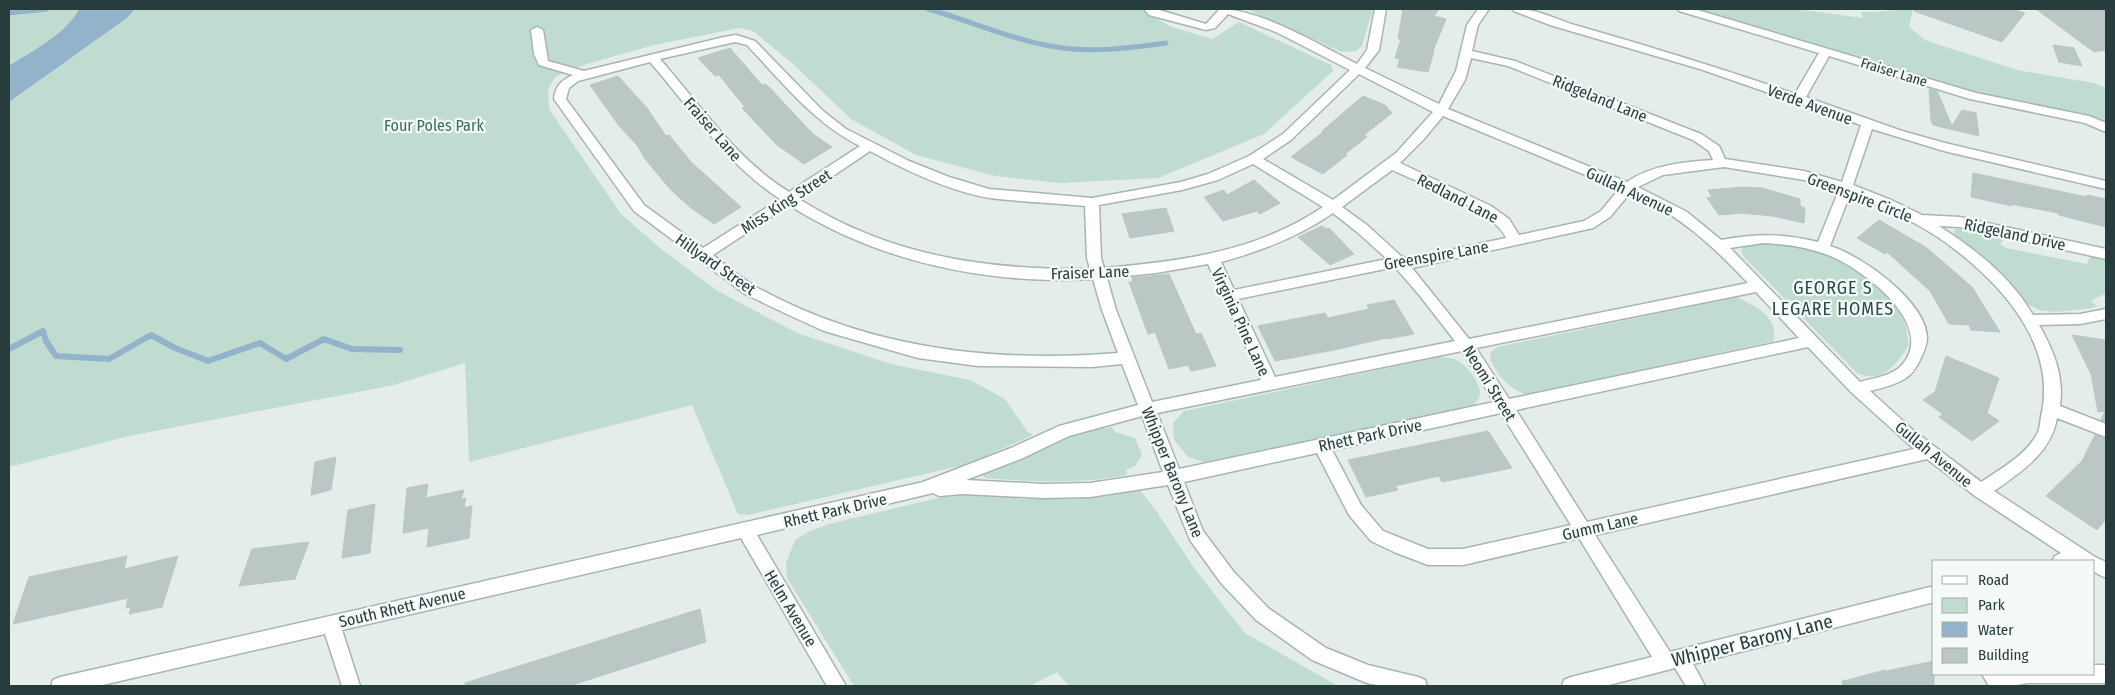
<svg xmlns="http://www.w3.org/2000/svg" width="2115" height="695" font-family="'Fira Sans Condensed',sans-serif">
<rect width="100%" height="100%" fill="#e5edeb"/>
<path fill="#c0dbcf" d="M9,9H79C65,35 33,50 9,66Z
M135,9H1142L1169,26L1212,39L1239,22L1331,65L1333,71L1264,134L1158,178L1059,183L995,176L916,155L851,119L792,63L753,31L739,28L654,45L587,64L556,76L548,89L549,109L621,214L660,248L716,290L797,333L891,364L970,380L1005,399L1027,431L1033,435L968,464L748,515L738,514L692,405L469,462L465,363L394,385L129,436L9,467V102L127,18Z
M1246,9H1373L1362,46L1356,51L1342,52Z
M1690,9H1795L1863,18L1861,12C1879,13 1895,9 1913,9L1909,27L1925,40L2017,70L2094,83L2106,88V125L2097,120L1966,92Z
M1964,228L2005,237L2000,244L2006,248L2087,264L2091,255L2106,259V293L2091,301L2097,306L2093,308L2055,312L2039,310L2029,305L1990,264L1954,234L1955,229Z
M1767,242C1785,245 1803,246 1820,252C1851,262 1888,289 1903,319C1907,326 1907,336 1909,345C1897,364 1882,384 1857,373L1744,257L1741,250L1745,246Z
M1737,297C1756,306 1778,317 1774,341L1527,395C1508,388 1498,377 1490,358L1491,352L1497,347Z
M1440,357C1445,358 1451,357 1456,360C1466,364 1478,380 1480,391C1481,397 1477,401 1474,405L1204,462L1188,457L1174,440L1173,423L1184,411Z
M1112,427L1115,432L1135,438L1142,455L1135,466L1126,470L1127,475C1080,484 1033,482 985,478L983,475C1024,455 1066,433 1112,427Z
M1140,490L1157,512L1197,572L1245,633L1338,686H1069L1057,672L1030,686H854L787,578L786,563L795,540L808,532L829,524L942,497L987,495L1024,499H1082Z"/>
<path fill="#93b3cb" d="M79,9H135L127,18L9,102V66C33,50 65,35 79,9Z"/>
<g fill="none" stroke-linecap="round" stroke-linejoin="round">
<path stroke="#93b3cb" stroke-width="5" d="M928,9C971,21 1012,40 1056,47C1092,53 1130,48 1166,43
M9,13L46,9"/>
<path stroke="#93b3cb" stroke-width="6" d="M9,349L43,331L46,341L56,356L109,359L151,335L175,348L208,361L260,343L286,359L324,339L352,349L400,350"/>
</g>
<path fill="#bac7c5" stroke="#b8c6c4" d="M1403,9H1439L1434,16L1446,19L1433,51H1434L1428,72L1397,67L1400,59L1395,58L1401,39H1398Z
M1915,9H2011L2025,13L2002,42L1914,11Z
M2036,9H2106V50L2094,52Z
M2053,45L2074,48L2082,66L2059,62Z
M730,48L762,85L765,84L769,87L813,134L832,147L804,164L777,145L742,108L745,107L719,75L715,76L698,58Z
M618,76L647,108L666,136L669,135L691,162L741,207L714,224L691,208L671,190L645,159L637,145L619,126L590,85Z
M1929,89L1937,91L1952,126L1962,110L1976,113L1979,136L1933,125L1931,120Z
M1363,96L1385,105L1392,113L1364,135L1367,137L1345,154L1347,155L1323,174L1291,157L1323,132L1322,131Z
M1973,173L2087,197V195L2106,199V227L2059,215L2058,213L2011,204L2012,206L1971,197Z
M1254,180L1280,203L1260,214L1257,211L1223,221L1204,197L1224,190L1227,195Z
M1743,187L1762,188L1800,199V206L1805,208L1804,223L1772,216L1741,213L1719,215L1707,198L1712,197L1708,190Z
M1166,208L1174,231L1130,238L1122,214Z
M1879,220L1927,248L1972,287L2000,332L1971,330L1969,325L1949,324L1930,291L1887,252L1885,254L1857,238Z
M1322,226L1326,229L1329,228L1354,254L1330,265L1298,237Z
M1169,274L1196,334L1201,333L1216,366L1191,371L1188,365L1169,369L1155,332L1148,334L1129,282H1133L1132,278Z
M1394,300L1414,334L1387,339L1386,338L1334,350L1275,361L1258,326L1325,313L1328,318L1369,309L1367,305Z
M2072,335L2106,340V422L2101,420L2105,411L2098,412L2091,374Z
M1946,356L1999,378L1987,413L1999,421L1972,441L1939,417L1943,414L1923,400L1935,392Z
M1488,431L1512,468L1442,482L1439,476L1395,486L1398,490L1366,497L1348,460Z
M2095,435L2106,439V519L2097,530L2046,496L2082,461Z
M336,457L331,490L311,495L315,462Z
M428,484L426,498L464,490L461,499L466,498L464,508L472,506L469,538L427,547L429,528L403,533L407,488Z
M375,504L370,553L342,558L348,510Z
M309,542L295,579L239,586L252,549Z
M127,556L124,569L178,556L162,607L129,614L131,607L126,608L128,598L13,624L29,577Z
M700,609L706,642L569,686H465V683Z
M1934,661V686H1843L1842,681L1848,680L1885,670L1886,671Z"/>
<g fill="none" stroke-linecap="round" stroke-linejoin="round">
<g stroke="#a8b4b3" stroke-width="3">
<path id="minor" d="M1144,9H1156L1206,24L1220,9C1260,9 1320,45 1357,64L1367,50L1375,9H1386L1379,50L1365,68L1439,104L1456,71L1467,25L1478,9H1489L1478,25L1472,51L1515,61L1701,134L1719,146L1725,159L1804,171L1842,182L1861,125L1700,69L1550,25L1514,11L1512,9C1534,7 1556,20 1578,26C1651,47 1723,69 1795,94L1819,53L1679,11L1677,9H1694L1976,93L2089,116L2106,123V132L2085,123L1970,99L1829,56L1806,97L1902,131L1945,143L2106,181V189L1944,151L1872,129L1853,185L1891,200L1922,215L1960,217L2106,249V259L1960,227L1939,226C1975,249 2011,277 2033,315L2080,314L2106,309V319L2080,324L2039,325C2054,351 2064,376 2060,406L2106,424V437L2057,418C2051,453 2022,471 1994,491L2095,557L2106,562V578L2094,572V561H2052L2055,556L2061,553L1975,496L1927,459L1595,535L1670,652L1934,586V602L1693,664L1705,686H1686L1675,668L1605,686H1562L1564,680L1571,677L1652,657L1579,538L1463,565H1428L1394,552L1371,541L1349,515L1317,453L1184,482L1203,531L1233,571L1268,608L1326,648L1368,665L1418,677L1425,680L1427,686H1381L1367,683L1312,660L1256,620L1221,583L1190,540L1168,485L1090,497L1044,498L963,494L939,496L933,493L757,535L846,686H827L741,538L342,630L360,686H342L325,634L98,686H51L53,680L60,677L923,482L1011,448L1059,426L1138,405L1122,364L1092,367L978,366L918,358L824,331L791,316L745,294L634,211L554,99C555,86 562,80 573,75L539,65L534,54L531,30L537,27L543,30L548,61L584,71L724,37L736,35L755,41L823,111L846,129L909,161L949,177L989,189L1092,198L1181,182L1208,174L1249,156L1283,134L1350,70L1276,32L1228,14L1215,28L1206,30L1149,15ZM735,42L747,45C782,82 814,123 860,146L789,192C736,159 701,106 660,59ZM1471,58L1508,66L1693,140L1709,151L1713,160C1684,162 1651,165 1627,182L1448,109L1465,80ZM650,62C691,109 726,164 780,199L703,248L644,205L566,99L569,88L578,81ZM1359,74L1433,112L1396,153L1333,200L1263,159L1291,140ZM1443,116L1619,189L1601,211L1584,221L1519,235L1509,219L1491,206L1400,163L1424,139ZM870,151C905,170 951,192 990,198C1022,202 1054,203 1085,206L1087,258L1090,269C985,270 889,256 799,199ZM1253,164L1323,207C1256,252 1183,261 1104,268L1101,258L1099,205L1182,190L1218,180ZM1724,167L1804,180L1839,190L1818,242C1784,233 1755,234 1721,240L1687,212L1638,187L1663,175ZM1392,170C1420,183 1496,211 1506,238L1412,258L1402,257L1367,225L1342,207ZM1630,193C1678,213 1713,246 1748,283L1469,339L1412,268L1593,228L1610,217ZM1850,194C1888,209 1926,226 1957,251C2008,291 2057,349 2041,417C2040,422 2040,428 2038,432C2028,454 2000,469 1981,482L1913,430L1870,391C1882,388 1895,385 1906,378C1913,373 1916,368 1920,360C1923,353 1927,346 1927,338C1926,301 1862,256 1830,246ZM789,205C878,262 988,285 1093,279L1102,310L1118,353C992,363 868,349 756,287C741,278 727,266 713,255ZM1333,213L1357,232L1387,259L1234,290L1221,262C1262,251 1298,237 1333,213ZM1763,243C1788,244 1814,248 1837,259C1868,274 1936,326 1902,365C1892,376 1873,378 1860,382L1730,248ZM1208,264L1261,380L1152,402L1116,310L1107,278L1156,273ZM1395,267L1420,296L1455,341L1275,377L1238,299ZM1756,292L1799,338L1509,399L1476,348ZM1808,347L1852,393L1914,449L1587,522L1516,410ZM1462,351L1494,402L1179,469L1157,413ZM1501,413L1571,525L1463,549H1428L1383,531L1361,505L1332,450ZM1142,416L1163,472L1090,483L1044,484L966,480L1023,458L1069,436Z
M2094,665H2106V683H2028L2010,686H1989L1982,674H2094Z"/>
</g>
<use href="#minor" fill="#fff" fill-rule="evenodd"/>
</g>
<g text-anchor="middle" stroke-width="4.5" stroke-linejoin="round" paint-order="stroke">
<g font-size="14" fill="#263c3d" stroke="#f5f9f8">
<text transform="translate(1894 72) rotate(17)" y="5">Fraiser Lane</text>
</g>
<g font-size="16" fill="#263c3d" stroke="#f5f9f8">
<text transform="translate(1600 98) rotate(22)" y="6">Ridgeland Lane</text>
<text transform="translate(1810 104) rotate(20)" y="6">Verde Avenue</text>
<text transform="translate(713 129) rotate(49)" y="6">Fraiser Lane</text>
<text transform="translate(1630 191) rotate(25)" y="6">Gullah Avenue</text>
<text transform="translate(1860 197) rotate(21)" y="6">Greenspire Circle</text>
<text transform="translate(1458 198) rotate(27)" y="6">Redland Lane</text>
<text transform="translate(786 201) rotate(-33)" y="6">Miss King Street</text>
<text transform="translate(2015 234) rotate(12)" y="6">Ridgeland Drive</text>
<text transform="translate(1436 255) rotate(-10)" y="6">Greenspire Lane</text>
<text transform="translate(716 264) rotate(35)" y="6">Hillyard Street</text>
<text transform="translate(1090 272) rotate(-2)" y="6">Fraiser Lane</text>
<text transform="translate(1241 322) rotate(65)" y="6">Virginia Pine Lane</text>
<text transform="translate(1490 383) rotate(58)" y="6">Neomi Street</text>
<text transform="translate(1370 435) rotate(-12)" y="6">Rhett Park Drive</text>
<text transform="translate(1934 454) rotate(39)" y="6">Gullah Avenue</text>
<text transform="translate(1173 472) rotate(68)" y="6">Whipper Barony Lane</text>
<text transform="translate(835 510) rotate(-13)" y="6">Rhett Park Drive</text>
<text transform="translate(1600 526) rotate(-13)" y="6">Gumm Lane</text>
<text transform="translate(402 607) rotate(-13)" y="6">South Rhett Avenue</text>
<text transform="translate(791 608) rotate(59)" y="6">Helm Avenue</text>
</g>
<g font-size="16" fill="#346f5b" stroke="#f5f9f8">
<text x="434" y="131">Four Poles Park</text>
</g>
<g font-size="18" letter-spacing="1" fill="#244b4d" stroke="#f5f9f8">
<text x="1833" y="294">GEORGE S<tspan x="1833" dy="21">LEGARE HOMES</tspan></text>
</g>
<g font-size="19" fill="#263c3d" stroke="#f5f9f8">
<text transform="translate(1752 640) rotate(-14)" y="7">Whipper Barony Lane</text>
</g>
</g>
<rect width="2115" height="695" fill="none" stroke="#263c3d" stroke-width="20"/>
<rect x="1932" y="560" width="162" height="115" fill="#f5f9f8" stroke="#a2adad"/>
<rect x="1942" y="576" width="25" height="8" fill="#ffffff" stroke="#a2adad"/>
<text x="1978" y="585" font-size="15" fill="#263c3d">Road</text>
<rect x="1942" y="598" width="25" height="15" fill="#c0dbcf" stroke="#a2adad"/>
<text x="1978" y="610" font-size="15" fill="#263c3d">Park</text>
<rect x="1942" y="622" width="25" height="15" fill="#93b3cb" stroke="#a2adad"/>
<text x="1978" y="635" font-size="15" fill="#263c3d">Water</text>
<rect x="1942" y="648" width="25" height="15" fill="#bac7c5" stroke="#a2adad"/>
<text x="1978" y="660" font-size="15" fill="#263c3d">Building</text>
</svg>
